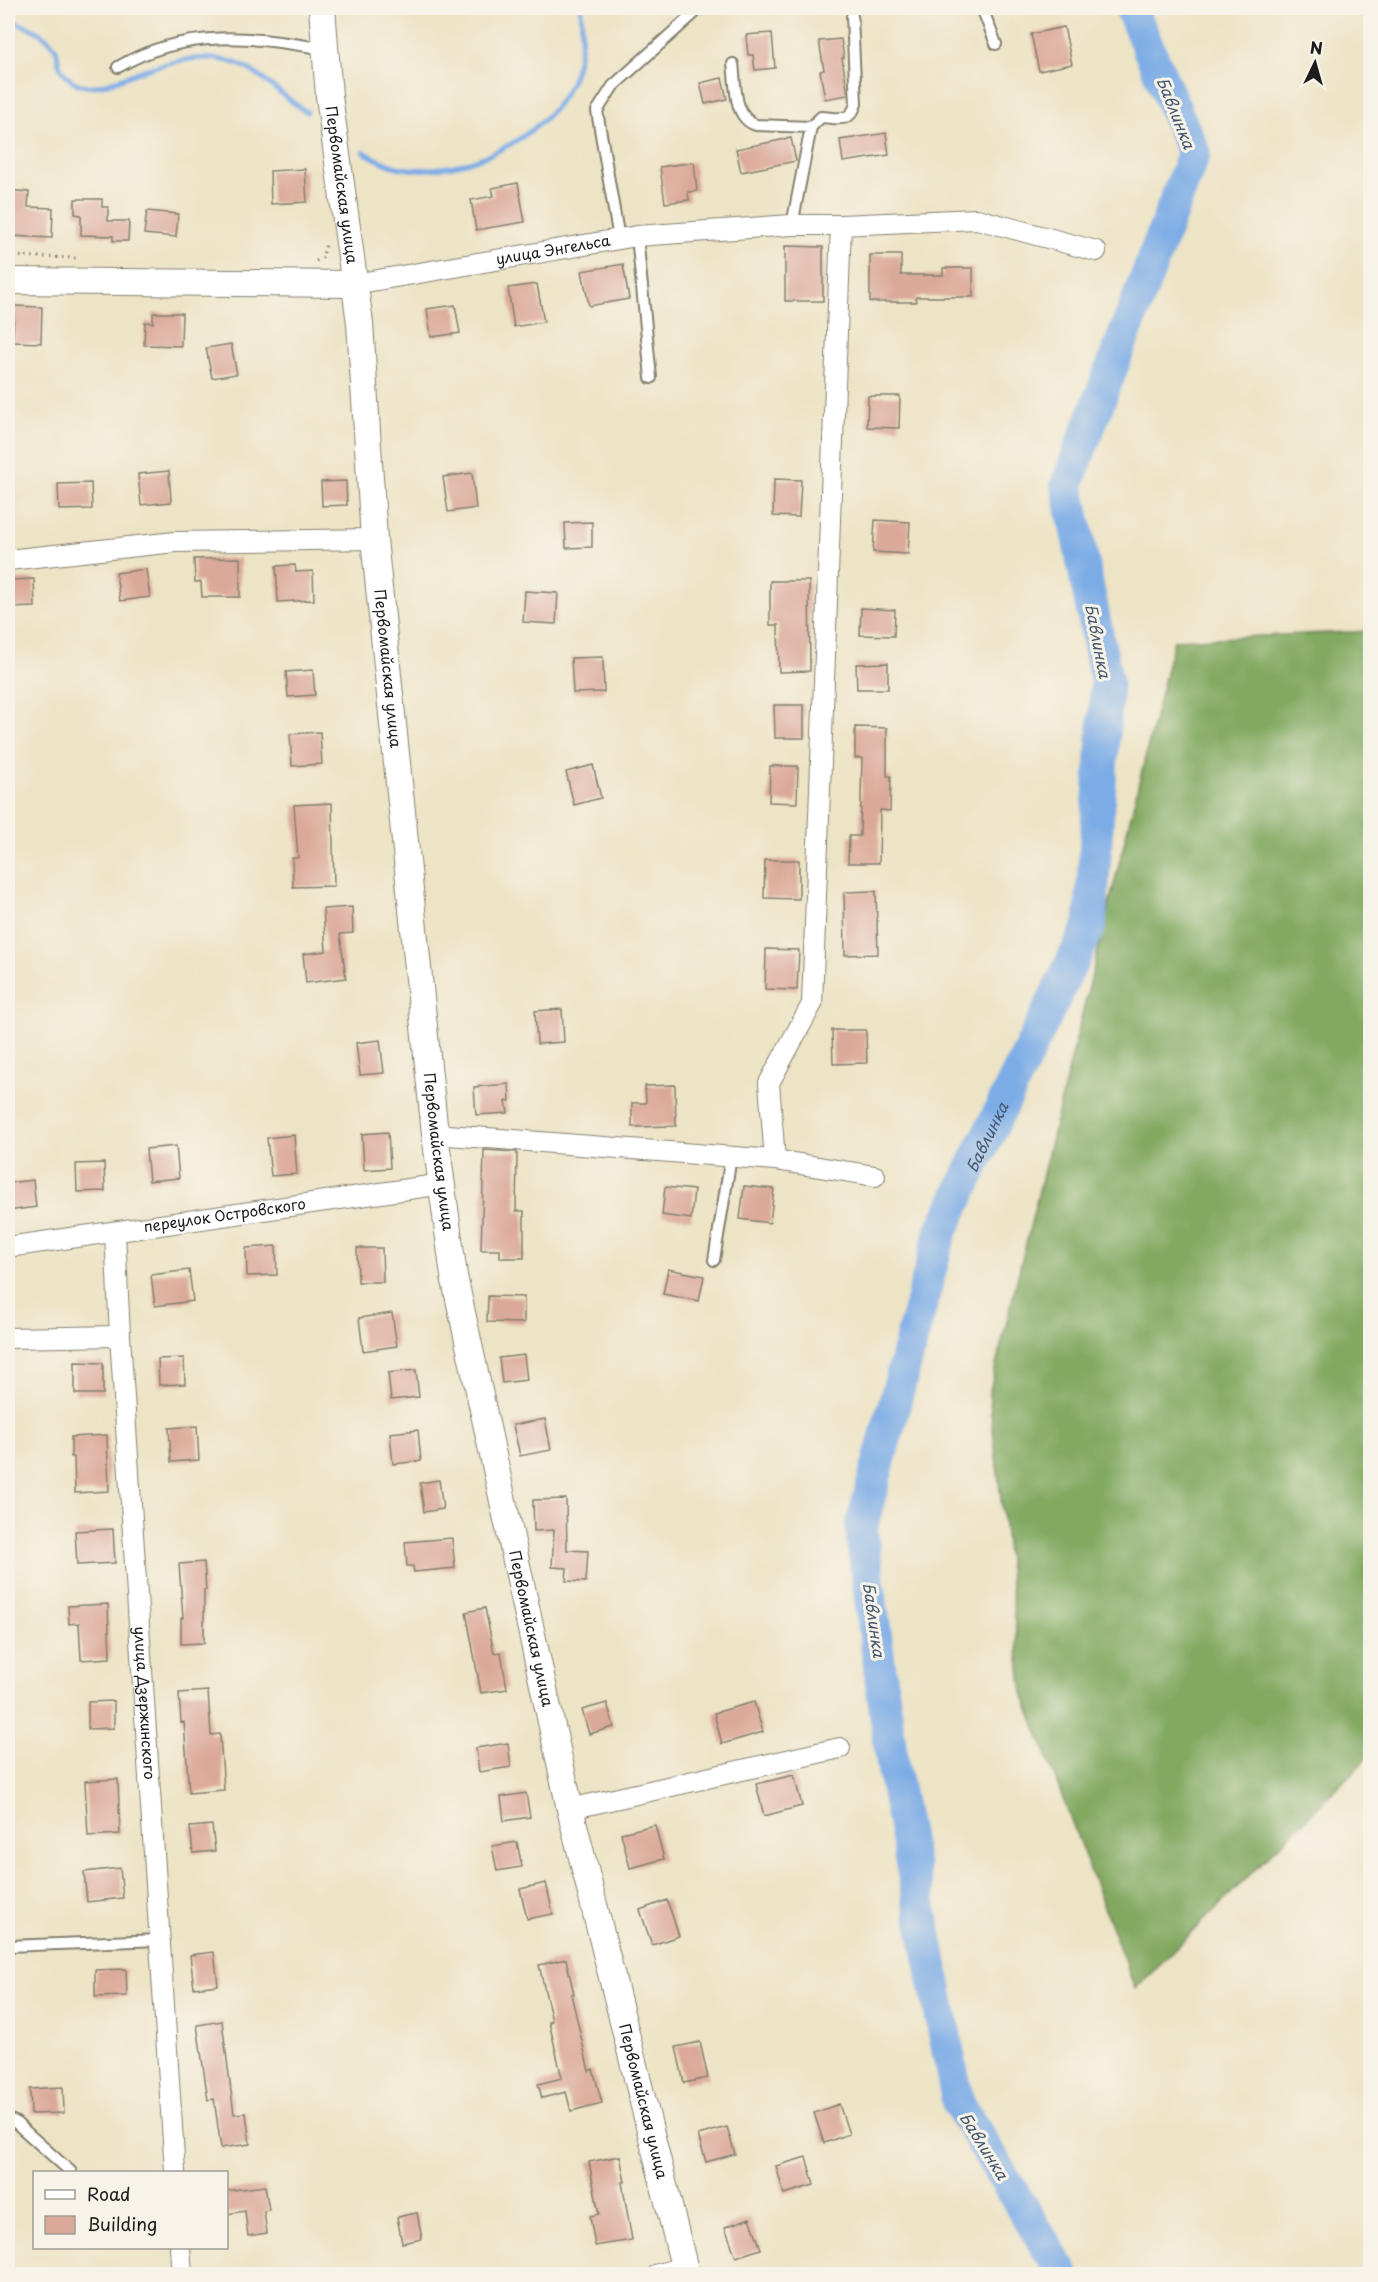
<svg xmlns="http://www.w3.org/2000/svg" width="1378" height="2282" font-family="'Playpen Sans',sans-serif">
<rect width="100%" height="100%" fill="#f7f3e8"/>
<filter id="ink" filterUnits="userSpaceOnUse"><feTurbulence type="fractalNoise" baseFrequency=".0167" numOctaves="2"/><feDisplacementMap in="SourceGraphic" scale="12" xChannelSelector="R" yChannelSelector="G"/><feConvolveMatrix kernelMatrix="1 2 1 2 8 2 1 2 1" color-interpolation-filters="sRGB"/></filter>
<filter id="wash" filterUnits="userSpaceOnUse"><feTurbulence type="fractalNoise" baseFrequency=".008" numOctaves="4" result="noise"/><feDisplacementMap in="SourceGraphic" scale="24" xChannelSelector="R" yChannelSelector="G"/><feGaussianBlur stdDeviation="1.35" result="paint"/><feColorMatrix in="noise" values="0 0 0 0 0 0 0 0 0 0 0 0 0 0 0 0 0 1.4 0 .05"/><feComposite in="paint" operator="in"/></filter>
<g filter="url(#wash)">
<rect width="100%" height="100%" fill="#ede3c5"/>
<path fill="#81a960" stroke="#4e623e" stroke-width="1.5" d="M1370,631V1755L1135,1989L1023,1693L989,1394L1174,640Z"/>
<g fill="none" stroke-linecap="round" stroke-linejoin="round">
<path stroke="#7bace6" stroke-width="5" d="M8,20C24,25 44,32 55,47C58,51 57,59 59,64C63,75 74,85 86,86C106,88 128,75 147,69C183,58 223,50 256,74C274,87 289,101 307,112
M364,152C376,159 389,166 402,168C461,178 545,139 570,84C581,61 583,33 581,8"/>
<path stroke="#7bace6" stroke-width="33" id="s1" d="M1063,2274L958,2103L893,1767L861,1528L940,1234L1090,925L1107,683L1067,484L1194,153L1131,8"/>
</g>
<g id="blocks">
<path fill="#dba999" d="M1064,27L1072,64L1039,71L1031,34Z
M772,33L775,68L755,70L753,55H748L746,35Z
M841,39L844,58H842L848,95L825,99L820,71L824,70L819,41Z
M722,78L727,99L705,104L700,83Z
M886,133L889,155L843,162L840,140Z
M791,138L796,161L741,172L736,149Z
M694,162L697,191L688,192L689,200L665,203L660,167Z
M305,169L307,202L271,204L270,171Z
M518,183L525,222L476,230L471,200L494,196L492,188Z
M8,190L29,192L28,207L53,208L52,238L10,236L12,211H8Z
M75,199H102V207H108V221H129L128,241H113V236L81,235V215L75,214Z
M147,211L178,214L176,237L144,234Z
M785,246L823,247V301H785Z
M870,255H901V275H943V268H973V297H916V302H870Z
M623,264L629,299L589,306L582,271Z
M537,284L544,322L514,327L508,288Z
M455,305L460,333L431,337L427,309Z
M14,306L42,307L41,343L13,342Z
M153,313H182L181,346L144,345L145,322L153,323Z
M231,344L237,374L212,378L206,348Z
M868,396H900L899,428L867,427Z
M169,471L171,502L141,505L138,474Z
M472,473L476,508L448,512L443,477Z
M774,479L801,480L799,517L773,516Z
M346,481L347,505L322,506L321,482Z
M91,483L92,509L59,510L58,484Z
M875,520L910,522L908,554L873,552Z
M592,522V547L566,548L565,523Z
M240,558V597H202L201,582H195L194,559Z
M295,565L296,572L313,571L314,600L278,602L276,566Z
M146,569L150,597L120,601L116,573Z
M34,579L35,607L8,608V580Z
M770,581H809L810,671L779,672L778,625H770Z
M525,591L558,593L556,624L523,622Z
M861,608L895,610L894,636L860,635Z
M603,657L604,692L573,693L571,658Z
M888,663V689H857L856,664Z
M313,670L315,695L288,697L286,672Z
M774,705H804V738H775Z
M855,727L887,728V776H891L890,811L880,810L879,863H848L849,836H860L862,758H855Z
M320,732L322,764L292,766L290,734Z
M593,765L601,798L574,805L566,772Z
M770,766H798L797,803L769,802Z
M332,803L334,886L293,887L292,858H298L294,805Z
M765,860H799V899L764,898Z
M876,891L878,954L845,955L844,892Z
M352,907L353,933L340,934L346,978L306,983L303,954L326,951L323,909Z
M766,949L799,950L797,990L765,989Z
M562,1009L564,1042L537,1044L535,1011Z
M832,1030H866L867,1063L833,1064Z
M380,1040L384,1073L360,1075L356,1043Z
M509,1084L510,1101H506L508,1113L476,1115L474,1087Z
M675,1085L676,1126L632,1127V1103H646L645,1086Z
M388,1132L390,1168L364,1170L362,1134Z
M294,1135L297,1174L271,1176L267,1138Z
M176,1146L179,1178L149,1181L146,1149Z
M484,1150L517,1152L516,1211H524V1258H500V1250H481Z
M104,1163L105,1191L77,1192L76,1164Z
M33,1180L36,1207L8,1211V1183Z
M744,1186L774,1189L770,1223L740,1219Z
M665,1187L694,1190L691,1219L662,1215Z
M276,1246L277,1275L247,1276L246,1248Z
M357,1248H382L383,1282H358Z
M668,1269L704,1276L699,1301L663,1294Z
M189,1270L193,1301L155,1306L151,1275Z
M488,1296L524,1297V1323L487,1322Z
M392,1313L397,1346L363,1351L359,1318Z
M524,1355L527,1380L502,1383L499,1358Z
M184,1358L185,1384L159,1385L158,1359Z
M75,1362L103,1363V1394H75Z
M416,1370L419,1397L391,1400L388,1373Z
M545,1419L551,1450L520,1456L513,1425Z
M197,1426L199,1460L171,1462L169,1428Z
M418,1430L421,1461L393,1464L390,1433Z
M107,1435L109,1491L75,1493L74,1457H71V1437Z
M439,1480L443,1509L424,1512L420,1483Z
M566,1499L567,1550L588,1551L586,1582L566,1581L567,1568L552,1567L554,1530L534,1531L533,1500Z
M113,1529L115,1563L77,1565L75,1531Z
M452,1538L455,1568L414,1572L413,1566H407L405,1542Z
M204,1562L206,1590H204V1643L181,1644V1618H183L179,1564Z
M108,1604L110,1658L81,1660L79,1623L69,1624L68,1606Z
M485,1608L494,1653L501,1652L507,1689L481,1693L466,1612Z
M208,1691L211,1735L220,1734L224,1790L189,1793L184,1722L181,1723L179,1693Z
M114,1701V1728L88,1729V1702Z
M754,1702L763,1732L722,1744L714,1713Z
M607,1703L614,1727L589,1734L582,1710Z
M508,1743L511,1767L479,1772L476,1748Z
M794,1775L802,1806L764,1816L756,1784Z
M118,1779L120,1834L88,1836L85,1781Z
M526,1793L530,1817L504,1821L501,1797Z
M212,1825L215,1851L193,1853L190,1827Z
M655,1825L664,1859L630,1868L621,1833Z
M517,1842L522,1867L497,1871L492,1846Z
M120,1868L123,1898L87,1902L84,1872Z
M546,1883L553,1914L527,1919L520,1889Z
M667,1900L679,1936L652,1945L640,1910Z
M214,1952L218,1985L194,1988L190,1955Z
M566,1959L574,1994H571L589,2071L593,2069L602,2103L571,2111L566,2092L542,2098L538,2084L562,2078L549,2022L552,2021L539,1965Z
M126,1969L127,1996L95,1997V1970Z
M222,2021L234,2114L246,2113L250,2144L221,2148L214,2099L208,2100L197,2025Z
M700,2042L708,2078L684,2083L676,2047Z
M63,2087L64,2113L31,2114L30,2089Z
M839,2104L849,2134L824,2143L814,2113Z
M727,2127L735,2154L706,2162L698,2135Z
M620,2156L625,2182H622L632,2240L595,2246L590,2216L599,2214L589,2162Z
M806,2157L814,2185L784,2194L776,2166Z
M265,2186L269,2210L264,2211L267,2233L248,2236L245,2211L226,2214V2191Z
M417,2213L422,2239L402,2243L397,2217Z
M750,2218L761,2249L736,2257L725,2227Z"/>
</g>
</g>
<g filter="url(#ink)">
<use href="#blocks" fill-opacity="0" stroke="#848070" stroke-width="1.5"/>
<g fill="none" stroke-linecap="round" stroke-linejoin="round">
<g stroke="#848070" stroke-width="14">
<path id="service" d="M982,8L996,44
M733,64C736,84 733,118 756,125L811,127
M118,67C184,28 253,36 325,49
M792,225L811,127L821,117C839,118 850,123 856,104L852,16
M637,236L651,378
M619,239L597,111L613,86L700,8
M714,1260L731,1157
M8,1946L160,1940
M8,2119L15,2122L71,2172"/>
</g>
<g stroke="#848070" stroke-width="22">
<g id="minor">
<path id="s2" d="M354,284L637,236L792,225H841L977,219L1096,251"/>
<path d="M8,560L175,542L374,539"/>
<path d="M435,1134L775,1160L875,1176"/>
<path d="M775,1160L769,1083L812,1004L841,225"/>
<path id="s3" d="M115,1233L120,1336L175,2172"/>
<path id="s4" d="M8,1247L443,1184"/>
<path d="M8,1338L120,1336"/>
<path d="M570,1809L840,1748"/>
<path d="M180,2248L182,2274"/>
<path d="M658,2274L684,2267"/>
</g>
</g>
<g stroke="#848070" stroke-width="28">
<g id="tertiary">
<path id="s5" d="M322,8L329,96L360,323L374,539L435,1134L454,1276L570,1809L686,2274"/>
<path d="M8,281L354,284"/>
</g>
</g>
<path stroke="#848070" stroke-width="3" stroke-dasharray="1.5 4.5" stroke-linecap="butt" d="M8,256L78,258
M316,261L322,258L326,245"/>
<use href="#service" stroke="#fff" stroke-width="10"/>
<use href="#minor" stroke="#fff" stroke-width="20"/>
<use href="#tertiary" stroke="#fff" stroke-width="26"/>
</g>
</g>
<g text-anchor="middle" stroke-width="6" stroke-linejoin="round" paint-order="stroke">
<g font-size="15" fill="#1c1c1c" stroke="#f7f3e8">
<text dy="5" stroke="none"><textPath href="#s5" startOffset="178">Первомайская улица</textPath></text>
<text dy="5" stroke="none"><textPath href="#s2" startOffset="202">улица Энгельса</textPath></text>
<text dy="5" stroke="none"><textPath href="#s5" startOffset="664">Первомайская улица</textPath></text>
<text dy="5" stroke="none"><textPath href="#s5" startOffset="1150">Первомайская улица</textPath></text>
<text dy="5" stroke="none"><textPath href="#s4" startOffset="219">переулок Островского</textPath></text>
<text dy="5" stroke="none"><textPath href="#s5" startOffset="1636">Первомайская улица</textPath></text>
<text dy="5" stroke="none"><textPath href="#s3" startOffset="471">улица Дзержинского</textPath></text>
<text dy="5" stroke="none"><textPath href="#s5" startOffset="2122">Первомайская улица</textPath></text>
</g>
<g font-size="16" font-style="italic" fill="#42566d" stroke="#f7f3e8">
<text transform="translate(1176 113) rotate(68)" y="6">Бавлинка</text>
<text transform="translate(1098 641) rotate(79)" y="6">Бавлинка</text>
<text dy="6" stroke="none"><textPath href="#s1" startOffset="1196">Бавлинка</textPath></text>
<text transform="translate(874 1620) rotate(82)" y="6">Бавлинка</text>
<text transform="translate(984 2146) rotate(58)" y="6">Бавлинка</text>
</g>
</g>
<rect width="1378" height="2282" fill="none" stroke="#f7f3e8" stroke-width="30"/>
<rect x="33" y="2171" width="195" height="78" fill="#f7f3e8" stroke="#9f9d96" stroke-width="1.5"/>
<rect x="45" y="2190" width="30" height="9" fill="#ffffff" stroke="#9f9d96" stroke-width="1.5"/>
<text x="87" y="2201" font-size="18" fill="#1c1c1c">Road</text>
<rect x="45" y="2216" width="30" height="18" fill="#dba999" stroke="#9f9d96" stroke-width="1.5"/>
<text x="87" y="2231" font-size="18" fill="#1c1c1c">Building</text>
<g transform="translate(1315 63) rotate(5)" stroke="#f7f3e8" stroke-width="4.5" paint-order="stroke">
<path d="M0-4.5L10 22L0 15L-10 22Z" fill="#1c1c1c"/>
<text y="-9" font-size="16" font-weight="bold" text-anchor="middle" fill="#1c1c1c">N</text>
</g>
</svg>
